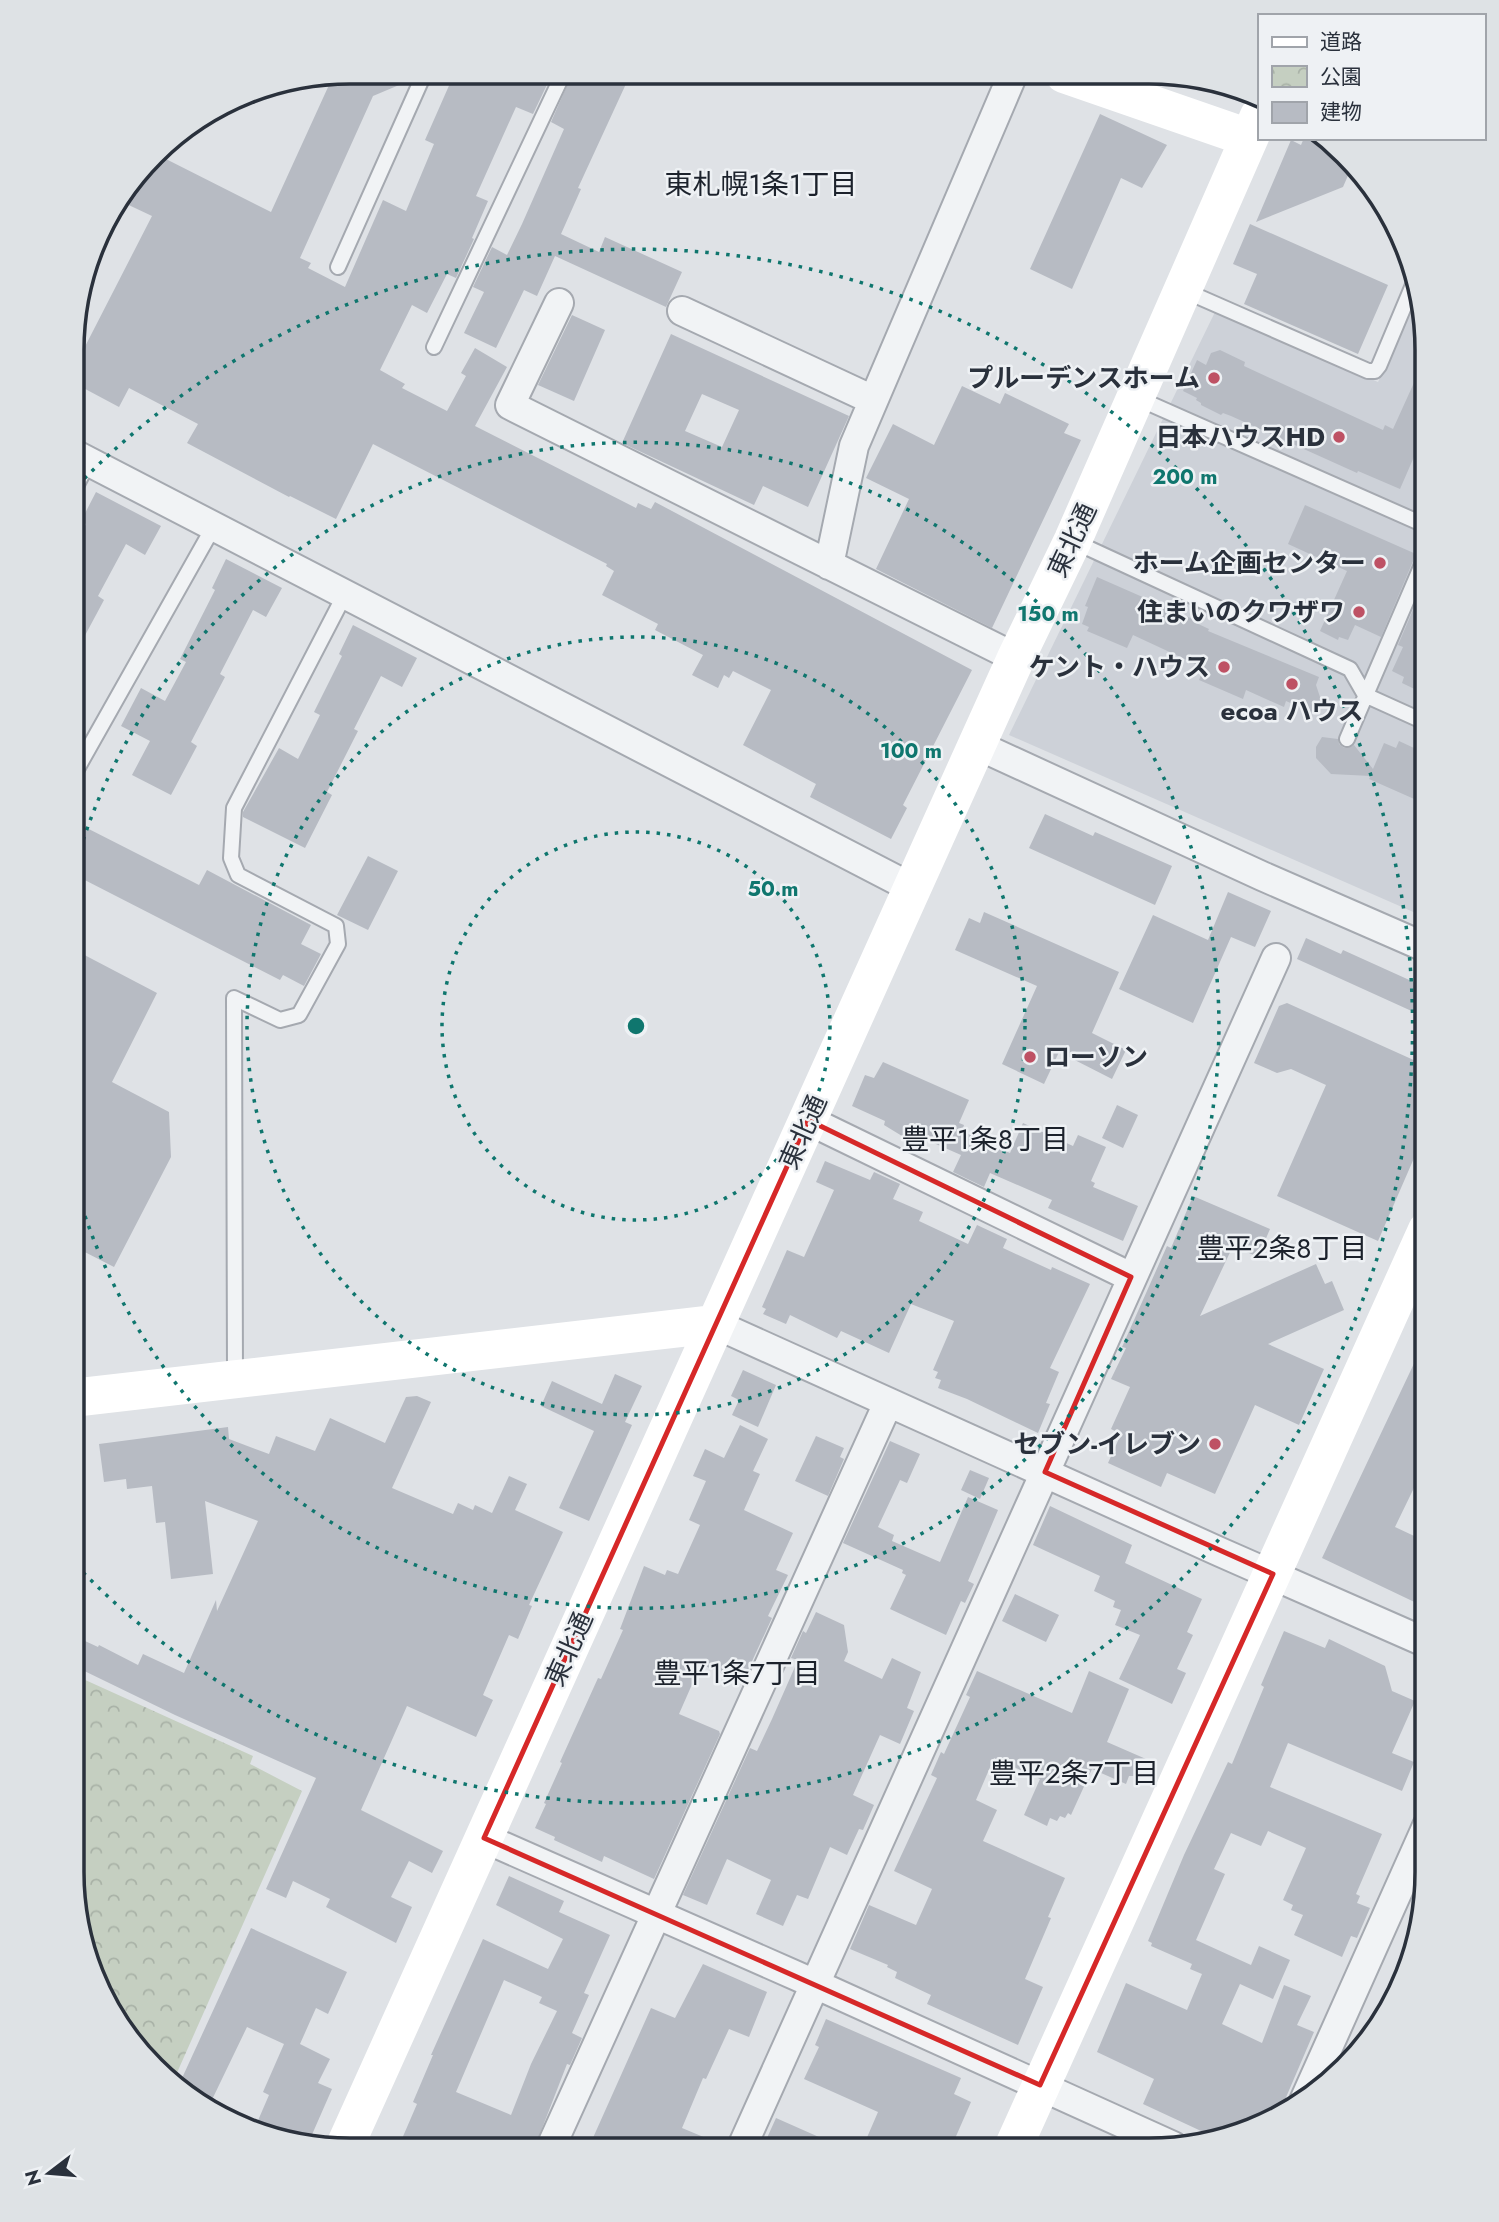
<svg xmlns="http://www.w3.org/2000/svg" width="1499" height="2222" font-family="Jost,'Noto Sans JP',sans-serif">
<defs>
<pattern id="park-crowns" width="20" height="18" patternUnits="userSpaceOnUse" patternTransform="scale(1.75)"><rect width="20" height="18" fill="#c5cfc1"/><path d="M2 6a3 3 0 1 1 6 0M12 15a3 3 0 1 1 6 0" fill="none" stroke="#a9b2a7"/></pattern>
</defs>
<rect width="100%" height="100%" fill="#dfe2e6"/>
<path fill="#cdd1d8" d="M1417,297L1427,350V918L1009,735L1215,312L1378,382Z"/>
<path fill="url(#park-crowns)" d="M72,1674L253,1756L250,1764L302,1791L172,2084L130,2042L93,1979L72,1872Z"/>
<path fill="#b7bbc3" fill-rule="evenodd" d="M350,72H414L411,80L373,96L300,258L311,263L308,268L345,287L383,200L406,211L434,144L425,140L455,72H553L533,114L516,107L476,196L488,201L472,238L474,239L456,278L447,274L427,313L412,305L380,370L405,384L402,388L447,411L466,376L461,373L475,348L507,367L475,426L636,508L638,503L651,509L655,502L972,670L903,805L907,808L891,839L810,797L816,784L743,745L771,690L733,671L729,678L724,675L718,688L692,675L703,655L655,630L658,624L602,595L614,571L606,566L607,564L373,444L336,519L290,496L289,497L187,443L198,424L129,388L119,407L74,383V368L152,216L118,200L156,154L271,212L334,74Z
M573,72L631,73L578,188L581,189L561,234L599,252L605,237L682,272L666,307L555,256L537,296L524,290L496,348L464,333L484,292L473,287L492,247L507,255L522,224L564,129L551,122Z
M1100,114L1167,145L1142,188L1121,178L1072,289L1030,269Z
M1304,138H1327L1353,164L1343,187L1256,222L1291,140L1301,145Z
M1250,224L1388,285L1358,354L1244,304L1257,274L1233,264Z
M572,315L605,330L574,401L538,385Z
M671,334L849,416L808,507L763,486L754,505L622,443ZM702,394L739,410L722,447L685,431Z
M1220,350L1245,362L1244,366L1383,430L1385,425L1393,429L1427,354V427L1400,489L1358,471L1357,473L1231,416L1223,413L1221,415L1201,405V403L1196,400L1197,398L1183,391L1197,360L1206,365L1211,353Z
M962,386L1000,404L1005,393L1069,424L1064,433L1081,440L992,628L876,569L909,499L866,478L893,424L934,445Z
M96,492L161,526L145,555L126,544L98,596L104,600L74,656V546L86,524L81,521Z
M1305,505L1416,554L1381,637L1355,625L1348,640L1339,637L1338,640L1320,631L1347,571L1288,544Z
M226,559L282,588L266,617L253,610L220,674L225,677L191,742L197,746L171,795L132,775L150,741L121,726L141,688L165,701L186,662L180,659L215,590L212,588Z
M1097,577L1195,620L1194,622L1209,629L1208,631L1319,677L1316,685L1321,700L1315,714L1286,701L1284,707L1246,690L1243,699L1199,680L1204,668L1133,635L1127,648L1087,631L1089,627L1082,624L1088,607L1085,606Z
M1427,577V695L1402,683L1404,677L1392,671L1403,647L1398,645Z
M353,625L417,658L402,687L381,676L354,729L358,731L327,792L332,795L305,848L243,817V812L279,748L298,759L320,715L314,712L342,656L339,654Z
M1322,737L1338,739L1339,744L1344,748L1354,745L1373,769L1384,743L1396,748L1399,741L1427,754V788L1421,802L1369,779L1371,776L1331,774L1316,758V747Z
M1045,814L1093,836L1095,832L1172,866L1155,905L1029,848Z
M73,821L199,885L207,870L311,925L301,944L321,954L304,986L283,975L280,980L73,874Z
M368,856L398,871L368,930L337,915Z
M1228,892L1271,911L1255,947L1231,937L1193,1023L1119,989L1153,915L1208,940Z
M984,912L1119,972L1092,1033L1126,1050L1112,1079L1059,1052L1044,1084L1002,1064L1037,986L955,950L969,918L980,923Z
M1306,938L1341,954L1343,950L1427,988V1018L1297,959Z
M73,949L157,993L112,1082L169,1112L171,1157L114,1267L73,1246Z
M1287,1003L1427,1066V1111L1414,1139L1421,1142L1378,1241L1277,1196L1326,1085L1291,1069L1277,1073L1254,1063L1279,1006Z
M883,1062L969,1100L959,1123L964,1125L962,1131L1010,1153L1023,1123L1073,1146L1078,1135L1106,1147L1091,1181L1095,1183L1093,1187L1138,1206L1123,1241L1048,1208L1052,1200L990,1173L984,1187L953,1172L961,1155L913,1134L912,1138L902,1136L884,1125L885,1121L852,1106L865,1075L874,1078Z
M1117,1105L1138,1115L1123,1148L1102,1138Z
M825,1161L870,1180L874,1172L900,1184L893,1199L923,1212L919,1221L968,1244L977,1225L1007,1239L1003,1248L1051,1270L1052,1267L1090,1284L1050,1368L1059,1372L1046,1403L1050,1404L1038,1433L967,1399L938,1388L941,1380L935,1378L938,1372L933,1370L954,1321L911,1304L889,1353L841,1331L837,1338L790,1315L786,1324L763,1314L766,1309L762,1307L787,1250L804,1257L834,1190L816,1182Z
M1193,1196L1270,1229L1258,1257L1233,1246L1200,1316L1316,1264L1325,1284L1332,1281L1344,1310L1268,1344L1324,1369L1299,1425L1255,1405L1215,1494L1167,1473L1161,1487L1108,1463L1121,1434L1111,1429L1130,1387L1111,1379L1126,1348L1122,1347L1167,1246L1171,1248Z
M1427,1336V1461L1395,1527L1427,1542V1608L1322,1558Z
M743,1370L776,1385L758,1427L732,1415L739,1400L731,1396Z
M615,1374L642,1386L625,1422L632,1425L589,1521L559,1508L594,1431L541,1406L552,1381L602,1404Z
M417,1396L431,1402L392,1488L453,1514L458,1503L473,1510L475,1505L492,1513L509,1476L527,1484L515,1510L563,1532L529,1605L532,1606L518,1639L509,1635L483,1695L493,1700L476,1737L407,1706L361,1810L443,1851L432,1873L409,1861L391,1897L412,1907L396,1943L326,1907L330,1899L293,1881L286,1898L266,1889L316,1778L175,1715L72,1665V1635L98,1647L99,1645L138,1665L143,1654L184,1673L216,1600L217,1611L258,1521L205,1501L213,1574L171,1579L165,1522L156,1523L152,1486L127,1489L126,1479L104,1482L99,1444L228,1427L229,1439L269,1454L276,1436L315,1451L330,1418L385,1443L406,1397Z
M740,1425L768,1439L753,1471L760,1474L744,1510L793,1533L776,1570L788,1575L768,1616L772,1618L742,1683L701,1664L679,1714L719,1731L720,1734L654,1879L604,1856L602,1862L554,1840L555,1837L535,1828L546,1804L544,1803L562,1763L560,1762L598,1678L601,1679L623,1630L620,1629L644,1566L665,1575L667,1570L678,1574L700,1525L689,1520L706,1481L693,1476L705,1449L724,1458Z
M816,1436L844,1448L840,1457L844,1459L828,1496L795,1481Z
M890,1441L920,1454L907,1483L900,1480L878,1527L894,1535L892,1541L940,1562L968,1497L998,1510L968,1581L974,1584L965,1603L961,1601L946,1635L890,1609L906,1575L902,1573L903,1570L843,1543Z
M970,1470L989,1478L980,1499L961,1490Z
M1050,1506L1132,1545L1125,1563L1202,1599L1187,1632L1193,1635L1177,1669L1186,1673L1172,1704L1119,1679L1140,1635L1115,1625L1121,1610L1113,1607L1115,1601L1094,1591L1100,1576L1033,1545Z
M1015,1594L1059,1615L1046,1642L1002,1621Z
M816,1612L844,1625L848,1652L844,1661L882,1679L892,1658L921,1672L907,1708L914,1711L900,1744L880,1735L853,1795L874,1805L863,1830L859,1829L847,1855L830,1847L808,1899L797,1895L783,1926L756,1914L771,1880L727,1859L707,1905L683,1895L750,1748L757,1751L772,1719L798,1660L791,1658L803,1631L806,1633Z
M1284,1631L1325,1648L1329,1639L1385,1666L1392,1691L1415,1701L1392,1753L1414,1762L1402,1791L1288,1743L1270,1787L1382,1834L1356,1894L1360,1896L1357,1903L1370,1908L1357,1938L1351,1936L1342,1957L1294,1935L1303,1915L1291,1910L1293,1905L1283,1900L1306,1848L1268,1831L1261,1846L1231,1833L1214,1869L1225,1874L1196,1940L1251,1965L1259,1946L1290,1960L1273,1999L1240,1984L1222,2024L1262,2043L1284,1985L1311,1996L1297,2025L1314,2032L1278,2116L1256,2129L1214,2137L1143,2104L1154,2079L1097,2052L1126,1983L1187,2010L1202,1974L1190,1969L1192,1964L1151,1946L1152,1943L1148,1941L1184,1855L1228,1762L1232,1764L1264,1687L1261,1685Z
M977,1671L1072,1713L1089,1671L1129,1689L1107,1742L1146,1759L1138,1776H1129L1126,1784L1092,1769L1071,1815L1068,1813L1065,1818L1060,1816L1057,1821L1050,1818L1047,1826L1024,1815L1040,1779L994,1758L976,1800L997,1810L983,1841L1065,1878L1048,1917L1051,1918L1025,1979L1043,1987L1018,2045L927,2004L931,1995L895,1978L897,1972L887,1967L888,1965L850,1949L869,1905L916,1925L932,1889L894,1871L937,1778L931,1775L941,1752L944,1754L970,1697L966,1695Z
M509,1876L564,1901L559,1912L610,1935L584,1993L589,1995L572,2033L582,2038L570,2065L567,2064L534,2149L398,2148L417,2104L413,2102L433,2055H431L483,1939L548,1969L563,1939L496,1905ZM504,1980L542,1997L539,2003L557,2011L531,2064L511,2115L456,2092Z
M251,1928L347,1972L328,2014L316,2008L300,2044L330,2059L318,2083L332,2089L307,2146L253,2132L269,2095L263,2092L284,2044L247,2027L208,2108L177,2089Z
M703,1964L767,1992L749,2037L729,2029L706,2079L703,2078L682,2128L725,2146V2149H588L651,2008L675,2018Z
M826,2019L961,2078L954,2094L971,2102L950,2150L862,2149L878,2112L804,2079L819,2047L815,2045Z
M776,2118L846,2149H762Z"/>
<g fill="none" stroke-linecap="round" stroke-linejoin="round">
<g stroke="#a5a9b0" stroke-width="18">
<path id="lane" d="M338,267L425,72
M1183,290L1368,371H1375L1379,366L1413,285
M434,347L564,72
M1137,398L1427,526
M74,490L89,461
M1075,542L1350,669L1365,695L1427,723
M1347,739L1427,553
M73,776L214,526
M235,1376L234,998L280,1020L299,1015L338,944L336,926L238,875L231,858L234,808L345,594"/>
</g>
<g stroke="#a5a9b0" stroke-width="32">
<path id="street" d="M559,303L510,405L1016,658
M682,311L873,400
M74,454L912,888
M829,565L854,446L1013,74
M977,745L1262,876L1427,948
M808,1120L1131,1277
M715,1324L1220,1552L1427,1643
M484,1838L815,1984L1173,2146
M1304,2101L1427,1826
M550,2149L888,1403
M741,2149L1276,958"/>
</g>
<use href="#lane" stroke="#f1f3f5" stroke-width="14"/>
<use href="#street" stroke="#f1f3f5" stroke-width="28"/>
<path stroke="#fff" stroke-width="38" d="M1064,74L1249,138
M72,1398L715,1324
M344,2148L1016,658L1073,540L1259,116
M1012,2150L1427,1230"/>
</g>
<path fill="none" stroke="#d62828" stroke-width="5" stroke-linejoin="round" d="M808,1120L1131,1277L1045,1472L1273,1574L1040,2085L484,1838Z"/>
<g fill="none" stroke="#0f766e" stroke-width="3.5" stroke-dasharray="3.5 7">
<circle cx="636" cy="1026" r="194"/>
<circle cx="636" cy="1026" r="389"/>
<path d="M74 870A583 583 0 1 1 73 1177"/>
<path d="M77 486A777 777 0 1 1 72 1561"/>
</g>
<g fill="#be5164" stroke="#eef1f4" stroke-width="2.5">
<circle cx="1214" cy="378" r="7"/>
<circle cx="1339" cy="437" r="7"/>
<circle cx="1380" cy="563" r="7"/>
<circle cx="1359" cy="612" r="7"/>
<circle cx="1224" cy="667" r="7"/>
<circle cx="1292" cy="684" r="7"/>
<circle cx="1030" cy="1057" r="7"/>
<circle cx="1215" cy="1444" r="7"/>
</g>
<g text-anchor="middle" stroke-width="5" stroke-linejoin="round" paint-order="stroke">
<g font-size="26" font-weight="bold" fill="#2a313c" stroke="#eef1f4" text-anchor="end">
<text x="1200" y="387">プルーデンスホーム</text>
<text x="1325" y="446">日本ハウスHD</text>
<text x="1366" y="572">ホーム企画センター</text>
<text x="1345" y="621">住まいのクワザワ</text>
<text x="1210" y="676">ケント・ハウス</text>
<text x="1292" y="720" text-anchor="middle">ecoa ハウス</text>
<text x="1044" y="1066" text-anchor="start">ローソン</text>
<text x="1201" y="1453">セブン-イレブン</text>
</g>
<g font-size="26" fill="#2a313c" stroke="#eef1f4">
<text transform="translate(1072 540) rotate(-65)" y="9">東北通</text>
<text transform="translate(803 1132) rotate(-66)" y="9">東北通</text>
<text transform="translate(569 1649) rotate(-66)" y="9">東北通</text>
</g>
<g font-size="28" fill="#1c222c" stroke="#eef1f4">
<text x="761" y="194">東札幌1条1丁目</text>
<text x="985" y="1149">豊平1条8丁目</text>
<text x="1282" y="1258">豊平2条8丁目</text>
<text x="737" y="1683">豊平1条7丁目</text>
<text x="1074" y="1783">豊平2条7丁目</text>
</g>
</g>
<path d="M0 0H1499V2222H0ZM350 84H1149A266 266 0 0 1 1415 350V1872A266 266 0 0 1 1149 2138H350A266 266 0 0 1 84 1872V350A266 266 0 0 1 350 84Z" fill="#dee2e5" fill-rule="evenodd"/>
<path fill="none" stroke="#2a313c" stroke-width="3.5" d="M350 84H1149A266 266 0 0 1 1415 350V1872A266 266 0 0 1 1149 2138H350A266 266 0 0 1 84 1872V350A266 266 0 0 1 350 84Z"/>
<circle cx="636" cy="1026" r="10" fill="#0f766e" stroke="#eef1f4" stroke-width="3.5"/>
<g font-size="21" text-anchor="middle" font-weight="bold" fill="#0f766e" stroke="#eef1f4" stroke-width="5" stroke-linejoin="round" paint-order="stroke">
<text x="1185" y="484">200 m</text>
<text x="1048" y="621">150 m</text>
<text x="911" y="758">100 m</text>
<text x="773" y="896">50 m</text>
</g>
<rect x="1258" y="14" width="228" height="126" fill="#eef1f4" stroke="#a0a4aa" stroke-width="2"/>
<rect x="1272" y="37" width="35" height="10" fill="#ffffff" stroke="#a0a4aa" stroke-width="2"/>
<text x="1320" y="49" font-size="21" fill="#2a313c">道路</text>
<rect x="1272" y="66" width="35" height="21" fill="url(#park-crowns)" stroke="#a0a4aa" stroke-width="2"/>
<text x="1320" y="84" font-size="21" fill="#2a313c">公園</text>
<rect x="1272" y="102" width="35" height="21" fill="#b7bbc3" stroke="#a0a4aa" stroke-width="2"/>
<text x="1320" y="119" font-size="21" fill="#2a313c">建物</text>
<g transform="translate(49 2173) rotate(254)" stroke="#eef1f4" stroke-width="5" paint-order="stroke">
<path d="M0-5L12 26L0 18L-12 26Z" fill="#2a313c"/>
<text y="-10" font-size="19" font-weight="bold" text-anchor="middle" fill="#2a313c">N</text>
</g>
</svg>
